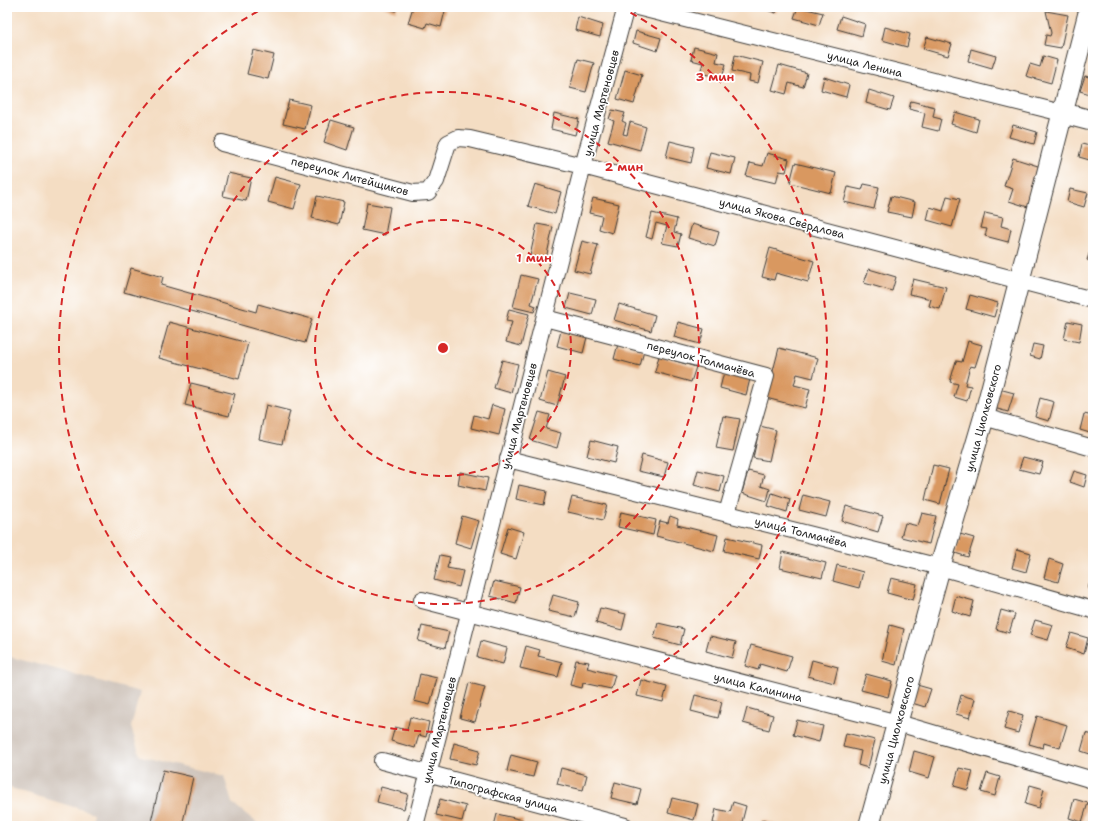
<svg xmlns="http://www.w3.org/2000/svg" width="1100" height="833" font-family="'Shantell Sans',sans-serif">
<rect width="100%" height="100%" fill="#fff"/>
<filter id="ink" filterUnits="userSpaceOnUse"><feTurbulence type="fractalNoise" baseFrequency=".025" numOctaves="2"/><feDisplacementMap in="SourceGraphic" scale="8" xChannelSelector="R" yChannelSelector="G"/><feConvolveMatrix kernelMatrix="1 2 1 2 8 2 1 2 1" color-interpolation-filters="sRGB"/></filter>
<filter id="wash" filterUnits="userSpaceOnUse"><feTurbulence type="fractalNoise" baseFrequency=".012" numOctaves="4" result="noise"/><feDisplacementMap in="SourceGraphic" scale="16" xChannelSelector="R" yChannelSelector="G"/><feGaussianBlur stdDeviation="0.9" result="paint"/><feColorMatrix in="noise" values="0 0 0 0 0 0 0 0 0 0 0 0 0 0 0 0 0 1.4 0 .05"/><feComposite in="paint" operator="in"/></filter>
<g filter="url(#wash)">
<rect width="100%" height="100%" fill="#f4ddc3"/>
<path fill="#cdc2b9" d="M7,656L140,692L131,727L140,756L224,776L232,803L261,826H91L94,813L7,787Z"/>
<g id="blocks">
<path fill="#d99861" d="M383,7H397L396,11Z
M413,7H446L441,27L427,23L425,28L408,23Z
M757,7H778L776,13Z
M798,7L823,13L819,25L794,18Z
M1046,11L1068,15L1061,48L1044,45L1046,35L1050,36L1051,33Z
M841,16L865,24L862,36L837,29Z
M578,17L603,25L600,37L575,30Z
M885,27L910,34L907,47L882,40Z
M636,31L661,38L657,51L633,43Z
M927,37L952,44L948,56L923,49Z
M694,47L718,53L716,62L726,64L722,78L700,73L703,63L691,60Z
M971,49L996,56L992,68L968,61Z
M253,50L274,55L268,79L247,74Z
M735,55L763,62L758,83L749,81L750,75L732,71Z
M1043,56L1057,60L1051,83L1026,76L1030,64L1040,67Z
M578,59L594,63L586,92L570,88Z
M779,65L807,73L803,87L789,83L786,94L772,90Z
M625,70L642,75L634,104L617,99Z
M1085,76L1093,78V95L1080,91Z
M824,77L849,85L846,97L821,90Z
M869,90L894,98L890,110L866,103Z
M289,100L311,105L305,129L283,124Z
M911,101L935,107L933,117L941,119L938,131L922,127L925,113L909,109Z
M612,110L625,113L622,121L626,123L623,134L627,135L630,122L646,127L640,150L608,141L614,121L609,119Z
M955,112L979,119L976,132L951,124Z
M554,113L579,119L575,135L551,129Z
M331,120L354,127L347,150L324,142Z
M1013,125L1037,132L1034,144L1009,137Z
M670,141L694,147L691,163L666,157Z
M1082,144L1093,147V161L1079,157Z
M710,152L735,158L731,174L706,168Z
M767,153L789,159L786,172L779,171L776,183L746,176L750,163L763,166Z
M1013,158L1044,168L1031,208L1009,201L1013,189L1004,186Z
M795,163L836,173L831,193L790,183Z
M228,173L251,178L246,201L223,196Z
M275,177L301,184L294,209L268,202Z
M535,184L561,192L555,214L528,206Z
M864,184L879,187L874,209L844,202L848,187L862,190Z
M1070,189L1088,193L1084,207L1067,202Z
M317,196L344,202L339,225L312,218Z
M891,196L915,202L912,217L887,212Z
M947,196L960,199L952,227L927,220L930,207L943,211Z
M593,198L619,204L612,233L599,229L602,216L589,213Z
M367,203L390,207L385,235L362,230Z
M652,213L677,219L674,232L681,234L678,246L662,243L667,226L656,223L652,239L646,237Z
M985,213L1003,217L1001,226L1011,229L1008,242L985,236L987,229L981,228Z
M537,224L553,227L546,259L530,256Z
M692,224L719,232L715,246L688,238Z
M582,241L598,245L590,274L574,270Z
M1093,242V262L1087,260Z
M770,248L814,261L808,282L776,273L774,280L762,277Z
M131,268L163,277L161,285L256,312L258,304L312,319L305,343L124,292Z
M869,269L896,277L892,291L864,283Z
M521,275L538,279L531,304L536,306L534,312L513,307Z
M913,279L946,287L940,309L929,306L931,299L909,294Z
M570,293L596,299L592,315L566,308Z
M970,295L998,303L994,317L966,309Z
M619,304L655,315L651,331L614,320Z
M509,309L529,314L521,346L506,342L512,322L506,321Z
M1068,321L1082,324L1079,342L1064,339Z
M169,322L248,343L239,379L159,358Z
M678,322L704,329L700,344L674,337Z
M561,331L587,337L583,353L557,346Z
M968,341L982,345L975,367L970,366L965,385L971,386L967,401L954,397L958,384L950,382L956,361L962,362Z
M618,344L644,351L640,366L614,359Z
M1033,344L1043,346L1040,359L1030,356Z
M779,348L818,358L813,378L797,374L794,385L810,389L805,408L766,398Z
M659,356L696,367L691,382L655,372Z
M502,360L518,364L511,393L494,388Z
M548,372L565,377L557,406L540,401Z
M724,372L750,379L746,395L720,388Z
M191,383L235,394L229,416L185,405Z
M999,389L1014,393L1008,412L994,408Z
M1040,398L1054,402L1049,421L1035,417Z
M266,405L290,411L282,444L259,439Z
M492,405L505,409L499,435L471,428L474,415L488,419Z
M539,412L550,415L546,429L561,433L557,448L530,440Z
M1084,414L1093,416V434L1080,430Z
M723,416L740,419L733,451L716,448Z
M760,426L776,430L769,461L753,458Z
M591,440L618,447L614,463L587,456Z
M642,455L668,462L664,477L638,471Z
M1023,457L1043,462L1039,474L1019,469Z
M933,465L949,469L940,504L925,500Z
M698,470L724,476L720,492L694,485Z
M748,471L764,475L761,486L770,489L767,501L742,493Z
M1074,471L1087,475L1084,487L1070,482Z
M460,472L488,478L485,491L458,485Z
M519,485L547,491L544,505L516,499Z
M772,493L790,499L787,512L768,506Z
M803,495L830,502L826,517L799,510Z
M572,497L607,505L603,520L568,512Z
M846,506L883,516L878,532L842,521Z
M621,512L656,520L653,535L618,527Z
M922,513L936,516L929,544L901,537L905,523L918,526Z
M462,516L479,521L471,548L455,543Z
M670,516L678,519L677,525L718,535L714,551L656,536L660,521L668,523Z
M508,527L524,532L516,559L500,554Z
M960,534L974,538L968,557L955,553Z
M727,537L762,545L759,559L724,551Z
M1017,549L1031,553L1026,572L1012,568Z
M783,552L826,563L822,578L780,568Z
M440,555L450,557L447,568L463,571L459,587L434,580Z
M1049,559L1063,564L1058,582L1044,578Z
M837,565L863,572L859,588L833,581Z
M1093,573V589L1088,588Z
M891,578L917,584L913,600L887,593Z
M494,581L520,587L516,603L490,596Z
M553,595L579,602L575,617L548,611Z
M956,596L974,601L970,617L952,611Z
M600,608L626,614L622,630L596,623Z
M1001,610L1015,614L1009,633L996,629Z
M1035,620L1053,625L1048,640L1030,635Z
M658,623L684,629L680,645L654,638Z
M890,625L904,629L896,665L882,661Z
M422,626L449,632L445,648L418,641Z
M1071,633L1088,638L1084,654L1066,648Z
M710,636L736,642L732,658L706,651Z
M481,641L507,648L503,664L477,657Z
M751,645L792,656L787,672L760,664L758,670L745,666Z
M526,646L540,650L538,656L562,662L558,677L520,668Z
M576,660L589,662L587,668L615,675L611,689L583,683L582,688L570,685Z
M812,660L838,667L834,683L808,676Z
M420,674L437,678L430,705L414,701Z
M866,674L892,681L888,697L861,690Z
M641,680L667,687L663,702L637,696Z
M469,683L485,687L475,722L460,718Z
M917,685L931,689L925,707L912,703Z
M695,695L722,702L718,718L691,711Z
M961,695L975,699L970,718L956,714Z
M747,708L773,715L769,730L743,723Z
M1009,711L1023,715L1018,733L1004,729Z
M1037,716L1067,725L1060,748L1044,743L1043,748L1029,744Z
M410,717L429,722L426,737L419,735L415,748L391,741L395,727L407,730Z
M797,720L823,726L819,742L793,735Z
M846,733L875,740L868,768L858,765L861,751L843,747Z
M1086,733L1093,735V755L1081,751Z
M454,743L480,750L476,765L450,759Z
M914,751L935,757L929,778L909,772Z
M511,755L537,762L533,777L507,771Z
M561,768L587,775L583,790L557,784Z
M959,768L973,771L968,790L954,786Z
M163,770L193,777L182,826H150Z
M987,773L1000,777L995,796L981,792Z
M615,782L641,789L637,804L611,798Z
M1030,785L1044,789L1039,808L1025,804Z
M381,787L408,794L404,809L377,802Z
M672,798L698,804L694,820L668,813Z
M440,799L466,806L462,821L436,815Z
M1074,799L1088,803L1082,822L1069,818Z
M733,802L746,806L741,826H725L713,823L716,809L730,812Z
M497,814L523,820L522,826H494Z
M762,820L782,826H760Z"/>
</g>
</g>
<g filter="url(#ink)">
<use href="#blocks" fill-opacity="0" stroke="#3c3935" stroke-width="1"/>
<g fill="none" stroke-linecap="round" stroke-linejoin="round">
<g stroke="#3c3935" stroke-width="18">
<path id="minor" d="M637,7L1062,113
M222,143L413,193L428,192L436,181L448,143L458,138L470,139L583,166L1093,300
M545,318L766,376L727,513
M984,417L1093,448
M508,459L940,567L1093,610
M422,600L898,723L1093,780
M382,761L625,826
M415,826L583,166L626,7"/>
</g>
<g stroke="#3c3935" stroke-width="22">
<path id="major" d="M1062,113L1093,121
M869,826L940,567L984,417L1090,7"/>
</g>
<use href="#minor" stroke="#fff" stroke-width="16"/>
<use href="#major" stroke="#fff" stroke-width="20"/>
</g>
</g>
<g fill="none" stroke="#d62828" stroke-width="2" stroke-dasharray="7 5">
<circle cx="443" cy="348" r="128"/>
<circle cx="443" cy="348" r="256"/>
<path d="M620 7A384 384 0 1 1 266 7"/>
</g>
<g text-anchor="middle" stroke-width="3.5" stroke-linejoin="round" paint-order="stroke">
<g font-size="11" fill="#1c1c1c" stroke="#fff">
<text transform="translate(865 64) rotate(14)" y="4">улица Ленина</text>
<text transform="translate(601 103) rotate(-75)" y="4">улица Мартеновцев</text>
<text transform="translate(350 176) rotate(15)" y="4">переулок Литейщиков</text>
<text transform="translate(782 218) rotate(15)" y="4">улица Якова Свердлова</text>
<text transform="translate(701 359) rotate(15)" y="4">переулок Толмачёва</text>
<text transform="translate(519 416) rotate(-75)" y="4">улица Мартеновцев</text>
<text transform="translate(983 418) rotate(-75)" y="4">улица Циолковского</text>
<text transform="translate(801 532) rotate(14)" y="4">улица Толмачёва</text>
<text transform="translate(758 687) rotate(14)" y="4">улица Калинина</text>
<text transform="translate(439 730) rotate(-76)" y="4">улица Мартеновцев</text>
<text transform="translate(896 730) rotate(-75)" y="4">улица Циолковского</text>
<text transform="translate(503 794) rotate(15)" y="4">Типографская улица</text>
</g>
</g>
<circle cx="443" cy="348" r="6" fill="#d62828" stroke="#fff" stroke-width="2"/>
<g font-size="12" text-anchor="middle" font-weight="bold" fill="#d62828" stroke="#fff" stroke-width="3.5" stroke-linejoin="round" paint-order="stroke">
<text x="715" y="81">3 мин</text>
<text x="624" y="171">2 мин</text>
<text x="534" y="262">1 мин</text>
</g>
<rect width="1100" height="833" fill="none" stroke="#fff" stroke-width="24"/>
</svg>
